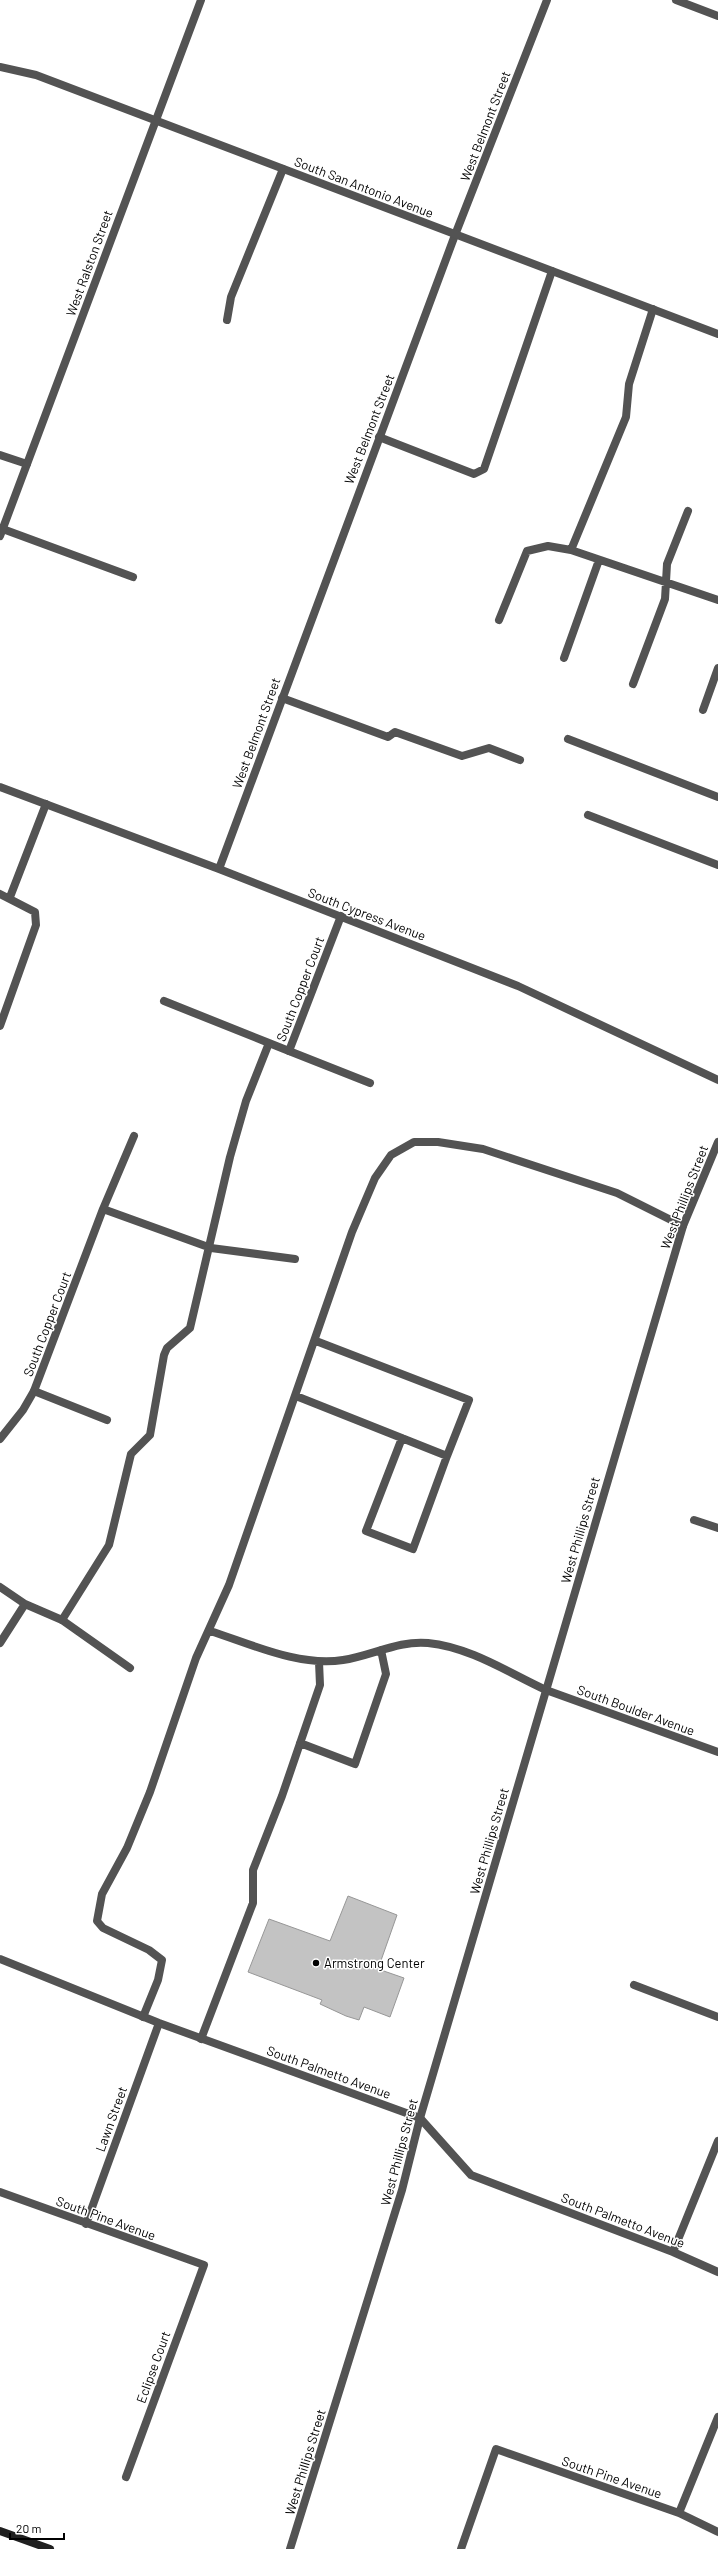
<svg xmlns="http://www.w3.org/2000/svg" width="718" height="2549" font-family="Barlow,sans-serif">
<rect width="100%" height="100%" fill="#fff"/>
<path fill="#c3c3c3" stroke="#979797" d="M348,1896L397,1915L378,1969L404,1978L390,2017L364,2007L359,2020L346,2016L320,2004L322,2000L248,1972L269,1919L330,1941Z"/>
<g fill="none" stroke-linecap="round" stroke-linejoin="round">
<path stroke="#535353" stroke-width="8" d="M676,0L718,16
M227,320L231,297L283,169
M379,437L474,474L484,469L552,271
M0,455L27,464
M0,528L133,577
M571,550L626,417L629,384L653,309
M499,620L527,551L548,546L571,550L718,600
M564,658L599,560
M633,684L665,599L667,564L688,511
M282,698L388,737L395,732L462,756L489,748L520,760
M703,710L718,668
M568,739L718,797
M588,815L718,865
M0,894L35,912L36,925L0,1026
M10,897L46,804
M289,1051L370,1083
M211,1248L295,1259
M34,1391L107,1420
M296,1396L447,1456L469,1400L316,1341
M402,1438L366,1531L413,1549L447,1456
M62,1620L130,1668
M210,1631C251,1644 299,1667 343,1660C371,1656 399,1640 428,1643C470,1647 509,1673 546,1690
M300,1743L355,1764L386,1674L381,1650
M143,2017L158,1980L162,1960L149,1950L103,1928L97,1921L102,1894L127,1848L150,1792L196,1658L229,1585L352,1232L375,1178L391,1155L414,1142H438L483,1149L617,1193L683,1226
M201,2039L253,1903V1870L282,1796L320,1685L319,1662"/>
<path stroke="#535353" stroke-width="8" d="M0,536L201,0
M0,787L219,869L518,986L718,1080
M219,869L455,235L547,0
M269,1043L289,1051L341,916
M134,1136L103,1209L211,1248
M0,1439L23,1410L34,1391L103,1209
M694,1520L718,1528
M0,1587L25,1604L0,1643
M25,1604L62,1620L109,1545L131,1454L150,1435L164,1355L167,1348L190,1328L230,1157L246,1101L269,1043L164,1001
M546,1690L718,1752
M0,1959L159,2023L420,2118L471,2175L673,2252L718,2272
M634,1985L718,2017
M0,2192L204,2265L126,2477
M86,2224L159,2023
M673,2252L718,2141
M679,2513L718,2417
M461,2549L496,2449L679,2513L718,2532"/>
<path stroke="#535353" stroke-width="8" d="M0,67L36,75L718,334
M290,2549L402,2190L420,2118L683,1226L718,1142"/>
<path stroke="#202020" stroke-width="8" d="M0,2531L50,2549"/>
</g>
<circle fill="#000" stroke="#fff" stroke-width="1.5" cx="316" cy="1963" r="4"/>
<g text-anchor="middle" stroke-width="3" stroke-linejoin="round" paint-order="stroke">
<g font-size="13" fill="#000" stroke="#fff">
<text transform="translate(485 126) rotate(-69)" y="5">West Belmont Street</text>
<text transform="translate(364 187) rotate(21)" y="5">South San Antonio Avenue</text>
<text transform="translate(89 263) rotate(-70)" y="5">West Ralston Street</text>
<text transform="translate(369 429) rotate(-69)" y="5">West Belmont Street</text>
<text transform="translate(256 733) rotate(-70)" y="5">West Belmont Street</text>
<text transform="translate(367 914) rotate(21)" y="5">South Cypress Avenue</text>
<text transform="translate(300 989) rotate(-69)" y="5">South Copper Court</text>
<text transform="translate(684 1197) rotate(-69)" y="5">West Phillips Street</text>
<text transform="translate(47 1324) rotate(-69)" y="5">South Copper Court</text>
<text transform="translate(580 1530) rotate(-74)" y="5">West Phillips Street</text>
<text transform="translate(636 1710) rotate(20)" y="5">South Boulder Avenue</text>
<text transform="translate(489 1841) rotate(-74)" y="5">West Phillips Street</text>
<text transform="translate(329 2072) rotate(20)" y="5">South Palmetto Avenue</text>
<text transform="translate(111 2119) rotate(-70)" y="5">Lawn Street</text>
<text transform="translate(399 2152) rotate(-75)" y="5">West Phillips Street</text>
<text transform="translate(106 2218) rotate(20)" y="5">South Pine Avenue</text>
<text transform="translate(623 2220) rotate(21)" y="5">South Palmetto Avenue</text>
<text transform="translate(153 2367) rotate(-70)" y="5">Eclipse Court</text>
<text transform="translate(305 2462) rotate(-73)" y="5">West Phillips Street</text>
<text transform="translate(612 2477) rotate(19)" y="5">South Pine Avenue</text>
</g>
<g font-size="13" fill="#000" stroke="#fff" text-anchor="start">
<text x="324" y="1968">Armstrong Center</text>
</g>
</g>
<path d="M10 2533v6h54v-6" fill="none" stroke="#000000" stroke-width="2"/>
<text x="16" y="2533" font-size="12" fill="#000000" stroke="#ffffff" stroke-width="3" paint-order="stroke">20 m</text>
</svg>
